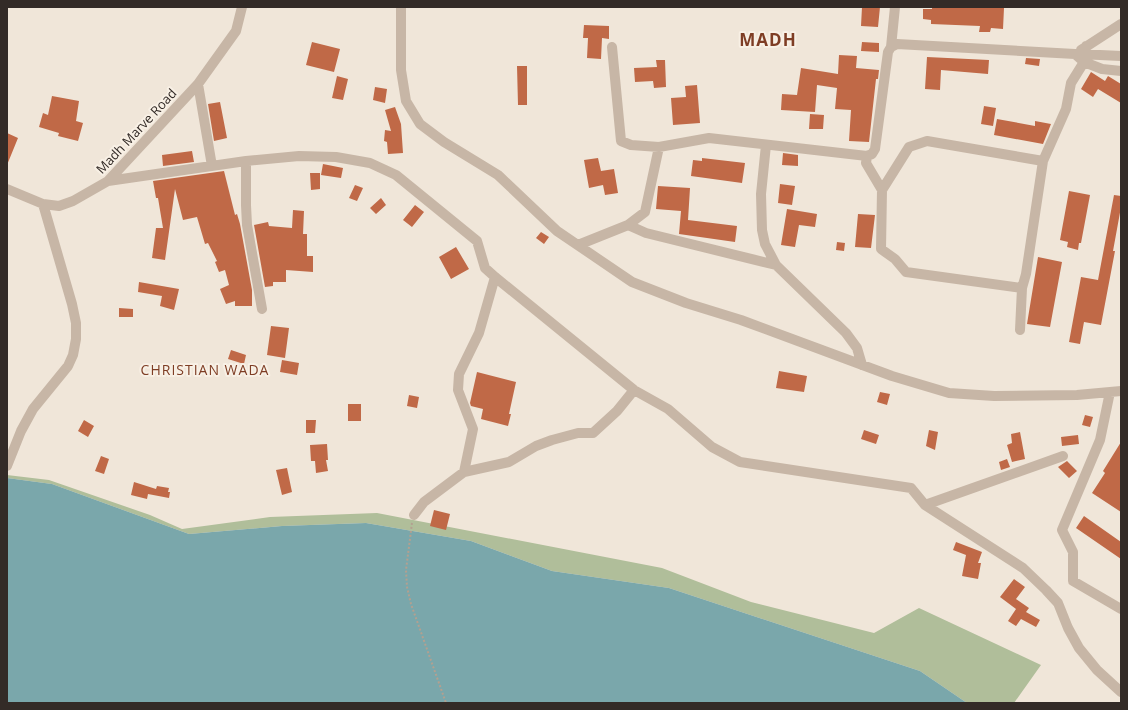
<svg xmlns="http://www.w3.org/2000/svg" width="1128" height="710" font-family="'Open Sans',sans-serif">
<rect width="100%" height="100%" fill="#f0e6d9"/>
<path fill="#b0be9a" d="M7,475L49,480L150,515L182,529L270,517L377,513L662,568L751,602L874,633L919,608L1041,665L1014,703H967L920,671L669,588L552,571L471,541L366,523L282,526L189,534L52,484L7,478Z"/>
<path fill="#7aa7ab" d="M7,478L52,484L189,534L282,526L366,523L471,541L552,571L669,588L920,671L967,703H7Z"/>
<path fill="#c06947" d="M862,7H880L878,27L861,26Z
M932,7L1004,8L1003,29L991,28L990,32H979L980,26L931,24V20L923,19V9H932Z
M584,25L609,26V39L602,38L601,59L587,58L588,38H583Z
M312,42L340,49L334,72L306,65Z
M862,42L879,43V52L861,51Z
M839,55L857,56L856,68L879,70L878,79H876L869,142L849,141L851,110L835,109L837,88L817,85L815,112L781,110L782,94L797,95L801,68L838,74Z
M927,57L989,60L988,74L941,70L940,90L925,89Z
M1026,58L1040,59L1039,66L1025,64Z
M656,60H665L666,87L654,88L653,81L635,82L634,68L657,67Z
M517,66H527V105H518Z
M1091,72L1105,81L1108,76L1121,84V103L1098,89L1093,97L1081,89Z
M337,76L348,79L343,100L332,98Z
M697,85L700,123L673,125L671,98L686,97L685,86Z
M375,87L387,89L385,103L373,100Z
M52,96L79,101L76,121L83,123L78,141L58,136L59,133L39,127L43,113L48,115Z
M220,102L227,138L214,141L208,104Z
M984,106L996,108L993,126L981,124Z
M395,107L401,124L403,153L388,154L387,142L384,141L385,130L391,131L385,110Z
M810,114L824,115L823,129H809Z
M997,119L1035,126V121L1051,124L1043,144L994,135Z
M7,133L18,138L7,165Z
M192,151L194,162L163,166L162,155Z
M783,153L798,155V166L782,165Z
M598,158L601,171L614,169L618,193L605,195L603,185L589,188L584,160Z
M702,158L745,163L742,183L691,176L693,160L702,161Z
M323,164L343,168L341,178L321,175Z
M224,171L235,215L237,214L240,224L252,290V306H235V301L226,304L220,289L229,285L225,270L219,272L215,262L217,261L208,243L205,244L197,217L183,220L175,189L165,260L152,258L156,228H163L158,198H156L153,181Z
M310,173H320V189L311,190Z
M780,184L795,186L792,205L778,203Z
M355,185L363,188L357,201L349,198Z
M658,186L690,188L688,220L737,226L735,242L679,234L681,211L656,209Z
M1069,191L1090,195L1081,243H1079L1078,250L1067,247L1068,242L1060,240Z
M1114,195L1121,196V207L1113,251H1115L1101,325L1084,322L1080,344L1069,342L1081,277L1098,280Z
M381,198L386,205L376,214L370,208Z
M415,205L424,212L412,227L403,220Z
M787,209L817,214L815,227L799,225L795,247L781,245Z
M293,210L304,211L303,234H307V256H313V272L286,270V282H273V286L265,287L254,225L268,222L269,226L292,228Z
M858,214L875,215L871,248L855,247Z
M541,232L549,237L544,244L536,238Z
M837,242L845,243L844,251L836,250Z
M456,247L469,269L451,279L439,257Z
M1038,257L1062,262L1050,327L1027,324Z
M139,282L179,289L174,310L160,306L162,296L138,292Z
M119,308L133,309V317H119Z
M271,326L289,328L285,358L267,355Z
M231,350L246,355L244,364L228,359Z
M282,360L299,363L297,375L280,372Z
M779,371L807,376L804,392L776,388Z
M477,372L516,382L509,414H511L508,426L481,419L483,409L471,406L470,403Z
M880,392L890,394L887,405L877,402Z
M409,395L419,397L417,408L407,406Z
M348,404H361V421H348Z
M1085,415L1093,417L1090,427L1082,425Z
M84,420L94,426L88,437L78,431Z
M306,420H316L315,433H306Z
M864,430L879,435L876,444L861,439Z
M929,430L938,432L935,450L926,446Z
M1020,432L1025,459L1012,462L1007,445L1012,443L1011,434Z
M1078,435L1079,444L1062,446L1061,437Z
M1121,442V512L1092,493L1105,473L1103,471Z
M327,444L328,460H326L328,471L316,473L315,461H311L310,445Z
M101,456L109,459L104,474L95,471Z
M1007,459L1010,467L1001,470L999,462Z
M1067,461L1077,471L1069,478L1058,467Z
M287,468L292,492L282,495L276,470Z
M134,482L156,489L157,486L169,488L168,492H170L169,498L148,494L147,499L131,495Z
M434,510L450,514L446,530L430,526Z
M1084,516L1121,542V559L1076,528Z
M956,542L982,552L978,563H981L978,579L962,576L966,555L953,550Z
M1014,579L1025,587L1016,599L1029,608L1026,612L1040,620L1036,627L1021,619L1016,626L1008,621L1016,609L1000,597Z"/>
<g fill="none" stroke-linecap="round" stroke-linejoin="round">
<path stroke="#b3a090" stroke-width="2" stroke-dasharray="2 2" stroke-linecap="butt" d="M412,523L406,570L407,587L411,604L446,703"/>
<path stroke="#c7b6a6" stroke-width="10" d="M401,7V70L406,101L420,124L444,142L498,175L557,231L632,282L686,303L741,320L892,376L949,393L994,396L1077,395L1121,391
M612,47L621,141L631,145L659,147L709,138L867,156L872,154L875,149L888,52L891,47L895,7
M891,47L897,44L1075,54L1084,62L1102,69L1121,71
M1081,50L1121,24
M1079,54L1121,56
M198,84L212,166
M766,145L761,194L762,230L765,244L776,265L846,333L857,348L862,365
M867,156L866,163L882,190L881,249L895,259L906,272L1022,288
M246,161V205L247,225L262,309
M108,181L246,161L299,156L336,157L370,163L396,175L477,241L485,268L495,277L634,390L668,409L712,447L740,462L911,488L925,505L1023,568L1046,590L1058,603L1068,628L1079,648L1097,670L1121,692
M7,189L43,204L59,206L73,201L108,181L198,84L236,31L242,7
M882,190L909,147L927,141L1043,161
M628,225L646,233L776,265
M578,245L628,225L645,212L659,147
M1020,330L1022,288L1026,274L1043,161L1066,109L1071,83L1084,62L1086,46
M1110,392L1100,440L1062,530L1073,552V581L1121,609
M7,466L21,431L33,409L68,366L73,355L76,339V323L72,304L43,204
M464,472L473,429L458,390L459,374L479,333L495,277
M925,505L1063,456
M414,515L424,502L464,472L509,462L536,446L552,440L578,433H593L617,411L634,390"/>
</g>
<g text-anchor="middle" stroke-width="4" stroke-linejoin="round" paint-order="stroke">
<g font-size="13" fill="#332b27" stroke="#f8f0e5">
<text transform="translate(136 131) rotate(-47)" y="5">Madh Marve Road</text>
</g>
<g font-size="14" letter-spacing="1" fill="#7e3d24" stroke="#f8f0e5">
<text x="205" y="375">CHRISTIAN WADA</text>
</g>
<g font-size="17" font-weight="bold" letter-spacing="1" fill="#7e3d24" stroke="#f8f0e5">
<text x="768" y="46">MADH</text>
</g>
</g>
<rect width="1128" height="710" fill="none" stroke="#332b27" stroke-width="16"/>
</svg>
